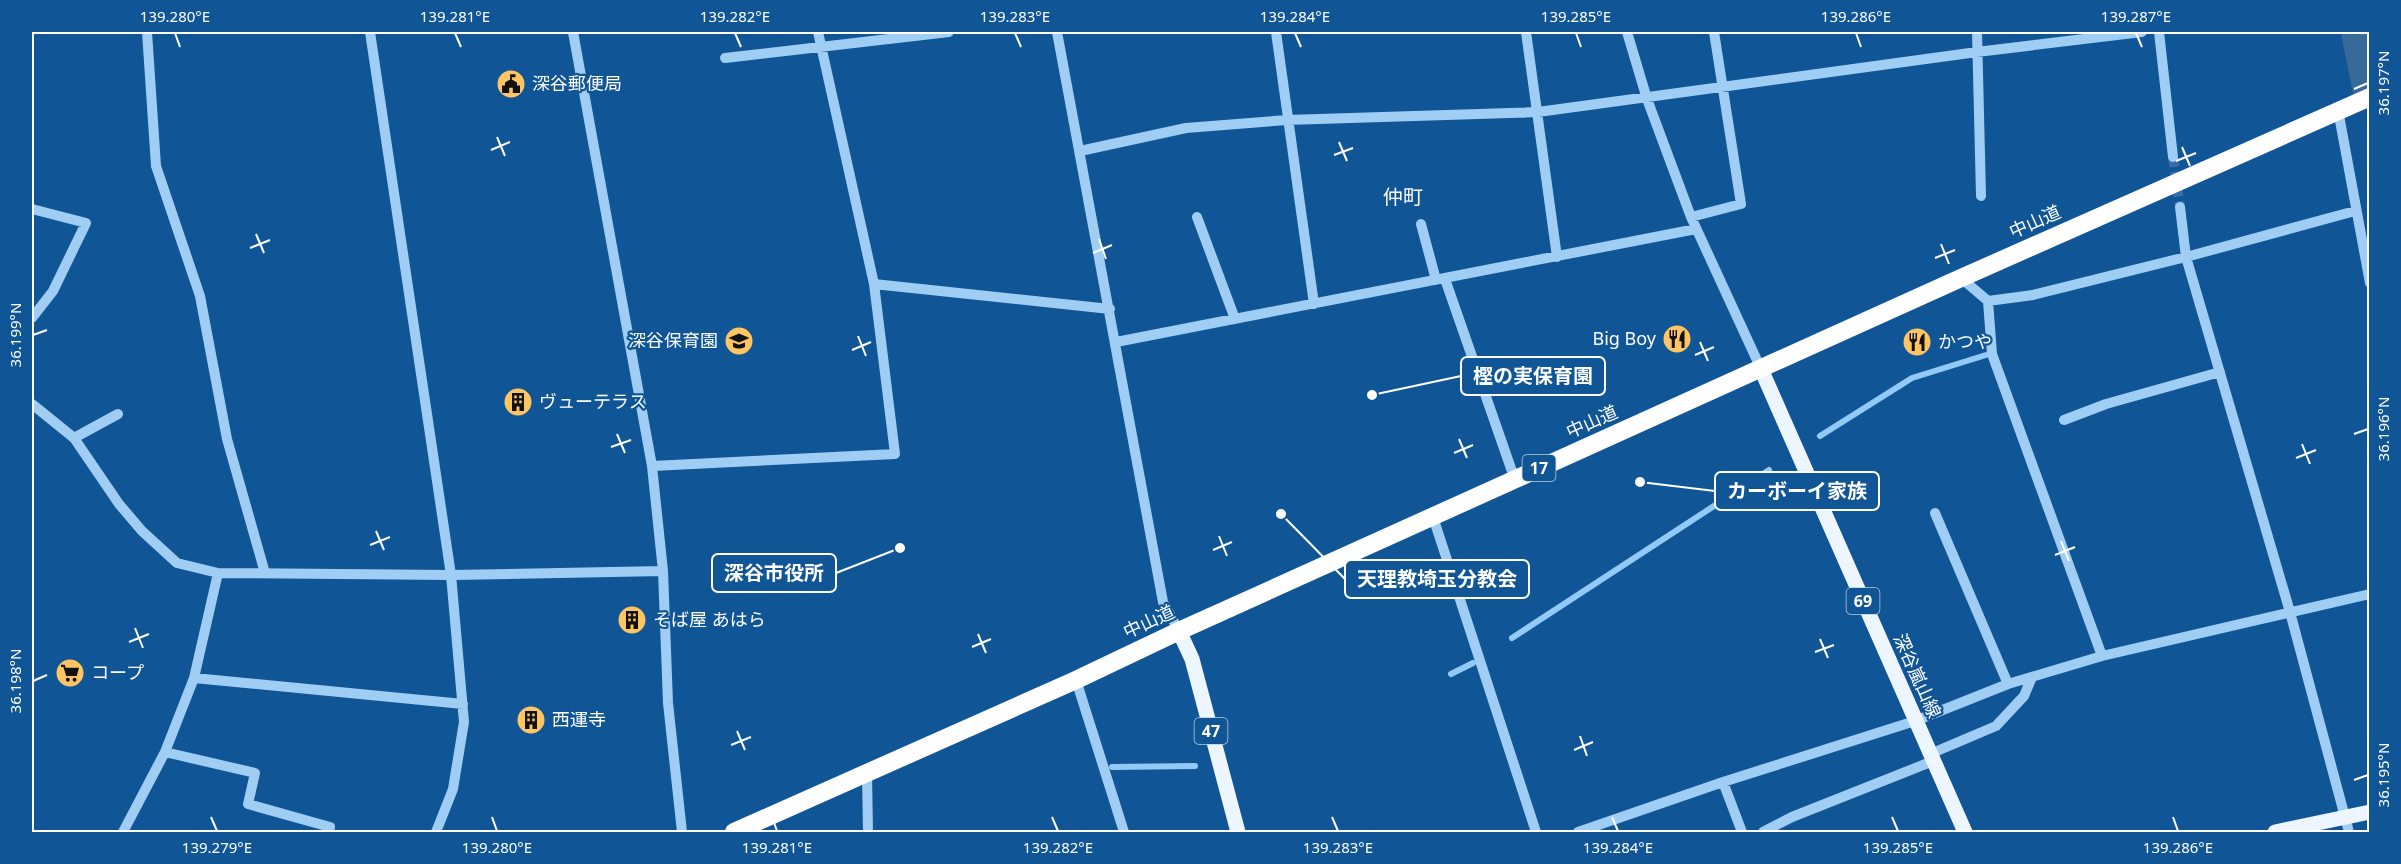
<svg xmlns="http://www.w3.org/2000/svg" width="2401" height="864" font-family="'Noto Sans','Noto Sans JP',sans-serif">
<rect width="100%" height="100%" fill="#105697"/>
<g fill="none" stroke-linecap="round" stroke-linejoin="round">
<path stroke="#92c9f7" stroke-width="6" d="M1820,436L1912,378L1986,355
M1512,638L1769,470
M1451,674L1473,663
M1112,767L1195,766"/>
<path stroke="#386a99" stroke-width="34" d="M2358,32L2370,91"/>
<path stroke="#346fa7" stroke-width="10" stroke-dasharray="10 5" stroke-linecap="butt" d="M2173,157L2180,207"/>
<path stroke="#a0cdf4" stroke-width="10" d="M147,32L156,166L200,296L227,439L265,573
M370,32L451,575L464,722L453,789L436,832
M573,32L652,466L663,571L668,703L682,832
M1057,32L1163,602L1179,631
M1276,32L1314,304
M1526,32L1557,257
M1627,32L1647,99L1691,217L1761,369
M1977,32L1981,196
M2159,32L2173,157
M725,58L949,32
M2338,110L2370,283
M1080,151L1186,128L1287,120L1538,112L1977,52L2142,32
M2180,207L2186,257L2290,612L2349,832
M32,209L86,223L53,291L32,318
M1197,217L1235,319
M1691,217L1741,204L1714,32
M1421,224L1436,280
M1961,278L1988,301L1992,354L2102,656
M1445,279L1515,480
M874,284L1110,309
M1988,301L2033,295L2186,257L2355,211
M1116,342L1696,229
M32,404L74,438L119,504L142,531L177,563L218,573L451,575L663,571
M2064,420L2106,404L2220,372
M74,438L118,414
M652,466L895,454L874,284L818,32
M1935,513L2008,684
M1433,517L1536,832
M194,678L463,704
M1076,680L1124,832
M165,752L255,773L248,804L330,827L329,832
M1930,754L1996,726L2024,696L2032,677
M867,773L868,832
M1723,782L1742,832
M123,832L165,752L194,678L218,573
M1578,832L1723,782L1915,721L2008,684L2102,656L2370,594
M1763,832L1792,817L1933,761"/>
<path stroke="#edf6ff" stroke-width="15" d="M1761,369L1965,832
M1179,631L1192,659L1238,832
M2275,832L2370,812"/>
<path stroke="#fff" stroke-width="18" d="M734,832L1076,680L1179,631L1961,278L2370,97"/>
</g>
<path fill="none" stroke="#fff" stroke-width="2" d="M175,33L180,47M455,33L461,47M735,33L741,47M1015,33L1021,47M1295,33L1301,47M1576,33L1581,47M1856,33L1861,47M2136,33L2142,47M2354,89L2368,83M497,137L505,156M1339,142L1347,161M2182,147L2190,166M491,150L510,142M1334,155L1353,148M2176,161L2196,153M256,234L264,253M1099,239L1106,259M1941,244L1949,264M250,248L270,240M1093,253L1112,245M1935,258L1955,250M33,335L47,330M858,336L866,356M1700,342L1708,361M852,350L871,342M1695,355L1714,347M617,434L625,453M2354,434L2368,429M1459,439L1467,458M2302,444L2310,464M611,447L631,440M1454,453L1473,445M2296,458L2316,450M376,531L384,550M1219,536L1227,556M2061,541L2069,561M370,545L390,537M1213,550L1232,542M2055,555L2075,547M135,628L143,648M978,634L986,653M1820,639L1828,658M129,642L149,634M972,647L991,639M1815,652L1834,645M33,681L47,675M737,731L745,750M1580,736L1587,756M731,745L751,737M1574,750L1593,742M2354,780L2368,775M211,817L217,831M492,817L497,831M772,817L777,831M1052,817L1058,831M1332,817L1338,831M1612,817L1618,831M1892,817L1898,831M2173,817L2178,831"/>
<defs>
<g id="civic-disc" transform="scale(1.5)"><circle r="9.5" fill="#ffc563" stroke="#105697"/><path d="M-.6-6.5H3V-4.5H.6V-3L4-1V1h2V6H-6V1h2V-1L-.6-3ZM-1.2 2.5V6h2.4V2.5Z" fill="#111"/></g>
<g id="restaurant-disc" transform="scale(1.5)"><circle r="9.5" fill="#ffc563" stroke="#105697"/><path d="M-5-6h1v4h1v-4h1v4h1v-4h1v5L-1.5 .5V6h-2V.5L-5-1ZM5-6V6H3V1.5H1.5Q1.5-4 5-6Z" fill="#111"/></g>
<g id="school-disc" transform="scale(1.5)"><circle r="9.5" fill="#ffc563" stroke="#105697"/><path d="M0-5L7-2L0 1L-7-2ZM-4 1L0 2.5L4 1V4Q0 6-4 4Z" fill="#111"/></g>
<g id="building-disc" transform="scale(1.5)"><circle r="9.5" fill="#ffc563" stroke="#105697"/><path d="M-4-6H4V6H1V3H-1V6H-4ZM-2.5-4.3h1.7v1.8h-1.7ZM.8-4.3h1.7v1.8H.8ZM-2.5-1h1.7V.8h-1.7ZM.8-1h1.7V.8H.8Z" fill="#111"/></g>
<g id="supermarket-disc" transform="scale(1.5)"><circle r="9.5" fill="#ffc563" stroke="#105697"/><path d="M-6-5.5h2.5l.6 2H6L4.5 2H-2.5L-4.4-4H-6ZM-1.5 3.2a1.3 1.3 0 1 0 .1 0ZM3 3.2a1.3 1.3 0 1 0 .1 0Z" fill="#111"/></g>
</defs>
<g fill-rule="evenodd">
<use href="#civic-disc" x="511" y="84"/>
<use href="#restaurant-disc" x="1677" y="339"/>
<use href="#school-disc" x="739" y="341"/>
<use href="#restaurant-disc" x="1917" y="342"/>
<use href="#building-disc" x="518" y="402"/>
<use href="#building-disc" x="632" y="620"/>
<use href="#supermarket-disc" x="70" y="673"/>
<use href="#building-disc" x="531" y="720"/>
</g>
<g text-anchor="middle" stroke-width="4.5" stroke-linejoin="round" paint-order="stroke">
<g fill="#105697" stroke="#b7cce0" stroke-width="1.5">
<rect x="1522.5" y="455" width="33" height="26" rx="4.5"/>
<rect x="1846.5" y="588" width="33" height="26" rx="4.5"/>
<rect x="1194.5" y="718" width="33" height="26" rx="4.5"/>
</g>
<g font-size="16" font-weight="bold" fill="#fff">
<text x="1539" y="474">17</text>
<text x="1863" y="607">69</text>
<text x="1211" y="737">47</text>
</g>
<g font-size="18" fill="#fff" stroke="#105697" text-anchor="start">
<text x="532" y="90">深谷郵便局</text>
<text x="1656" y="345" text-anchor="end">Big Boy</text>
<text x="718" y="347" text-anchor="end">深谷保育園</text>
<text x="1938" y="348">かつや</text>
<text x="539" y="408">ヴューテラス</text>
<text x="653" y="626">そば屋 あはら</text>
<text x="91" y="679">コープ</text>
<text x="552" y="726">西運寺</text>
</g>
<g font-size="18" fill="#fff" stroke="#105697">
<text transform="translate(2035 222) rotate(-24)" y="6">中山道</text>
<text transform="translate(1592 422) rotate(-24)" y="6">中山道</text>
<text transform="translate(1149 622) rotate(-25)" y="6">中山道</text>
<text transform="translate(1917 676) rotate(66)" y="6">深谷嵐山線</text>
</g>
<g font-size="20" fill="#fff" stroke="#105697">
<text x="1403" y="204">仲町</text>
</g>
</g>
<path fill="none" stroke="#fff" stroke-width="2" d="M1372 395L1461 376M1640 482L1715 491M900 548L836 573M1281 514L1345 579"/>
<g fill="#fff" stroke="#105697" stroke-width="2">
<circle cx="1372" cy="395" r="6"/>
<circle cx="1640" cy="482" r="6"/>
<circle cx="900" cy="548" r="6"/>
<circle cx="1281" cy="514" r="6"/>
</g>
<g fill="#105697" stroke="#fff" stroke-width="2">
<rect x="1461" y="357" width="144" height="38" rx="6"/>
<rect x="1715" y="472" width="164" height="38" rx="6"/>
<rect x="712" y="554" width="124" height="38" rx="6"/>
<rect x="1345" y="560" width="184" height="38" rx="6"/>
</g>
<g font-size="20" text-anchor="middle" font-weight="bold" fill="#fff">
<text x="1533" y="383">樫の実保育園</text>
<text x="1797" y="498">カーボーイ家族</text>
<text x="774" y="580">深谷市役所</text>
<text x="1437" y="586">天理教埼玉分教会</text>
</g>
<rect width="2401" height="864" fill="none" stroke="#105697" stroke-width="66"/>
<rect x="33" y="33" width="2335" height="798" fill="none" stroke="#fff" stroke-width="2"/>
<g font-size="15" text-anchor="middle" fill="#fff">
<text x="175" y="22">139.280°E</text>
<text x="455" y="22">139.281°E</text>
<text x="735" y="22">139.282°E</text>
<text x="1015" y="22">139.283°E</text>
<text x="1295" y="22">139.284°E</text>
<text x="1576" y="22">139.285°E</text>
<text x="1856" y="22">139.286°E</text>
<text x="2136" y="22">139.287°E</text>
<text transform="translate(2384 83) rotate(-90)" y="5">36.197°N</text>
<text transform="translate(16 335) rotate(-90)" y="5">36.199°N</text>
<text transform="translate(2384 429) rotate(-90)" y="5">36.196°N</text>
<text transform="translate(16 681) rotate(-90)" y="5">36.198°N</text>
<text transform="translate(2384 775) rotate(-90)" y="5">36.195°N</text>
<text x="217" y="853">139.279°E</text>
<text x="497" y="853">139.280°E</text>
<text x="777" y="853">139.281°E</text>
<text x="1058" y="853">139.282°E</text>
<text x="1338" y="853">139.283°E</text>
<text x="1618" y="853">139.284°E</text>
<text x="1898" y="853">139.285°E</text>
<text x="2178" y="853">139.286°E</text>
</g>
</svg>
